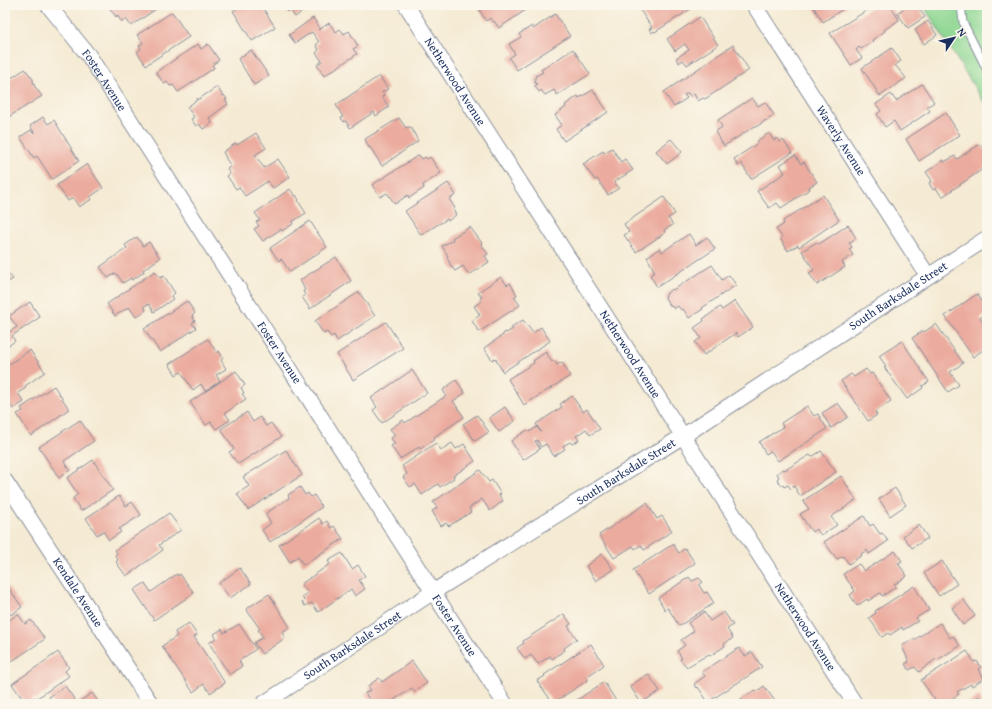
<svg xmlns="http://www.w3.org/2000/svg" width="992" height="709" font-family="'Gentium Book Plus',serif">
<rect width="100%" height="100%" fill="#fbf7ec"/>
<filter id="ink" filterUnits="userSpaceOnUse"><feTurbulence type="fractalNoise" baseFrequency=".025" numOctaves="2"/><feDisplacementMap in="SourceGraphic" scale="8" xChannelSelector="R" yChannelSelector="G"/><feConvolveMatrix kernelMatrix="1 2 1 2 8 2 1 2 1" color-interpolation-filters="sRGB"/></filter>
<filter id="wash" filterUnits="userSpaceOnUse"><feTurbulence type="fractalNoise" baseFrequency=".012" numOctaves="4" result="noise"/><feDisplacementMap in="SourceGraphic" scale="16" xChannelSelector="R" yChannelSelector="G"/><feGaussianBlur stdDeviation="0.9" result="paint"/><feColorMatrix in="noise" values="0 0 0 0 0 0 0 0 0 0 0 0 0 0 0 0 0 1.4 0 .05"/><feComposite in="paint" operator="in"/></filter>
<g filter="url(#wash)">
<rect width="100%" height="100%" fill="#f5ebd4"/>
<path fill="#8ed792" stroke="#548378" d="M923,5H987V107Z"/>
<g id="blocks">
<path fill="#ebac9f" d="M112,5H162L131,26L126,19L122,22L117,15L116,17L109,7Z
M242,5H261L275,27L252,41L233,11Z
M282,5H312L295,17L290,10L288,12Z
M485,5H533L499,28L494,21L492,22L490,18L486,21L479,9Z
M648,5H697L655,32L654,31L652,33L649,29L652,28L640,10Z
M812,5H849L823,22Z
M876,5H890L899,20L884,30L885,31L872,40L873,41L861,49L859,47L856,50L862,58L851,65L830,33Z
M909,5H916L925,17L908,28L897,13Z
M172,12L189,37L146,65L137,52L141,49L139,46L143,43L137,35Z
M555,14L570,36L517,70L509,58L515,54L509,44L521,37L519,34L532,26L533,29Z
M700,17L718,45L687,65L683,60L679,63L676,58L689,50L685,44L675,51L667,39Z
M313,18L320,28L318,29L319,30L329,23L336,32L340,29L344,34L349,31L358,46L353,49L357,54L324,76L317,65L322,61L316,53L319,50L316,45L319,42L312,32L295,43L289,35Z
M928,21L937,35L924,44L915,30Z
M198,44L201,49L208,44L219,60L212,65L214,68L178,92L173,85L170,86L167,82L164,84L156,72Z
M733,45L749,70L705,99L703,98L698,101L694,94L691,97L688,93L684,95L687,98L674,107L664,92Z
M892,48L901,61L895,65L906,78L880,96L862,68Z
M573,49L590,74L557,95L554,90L545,95L541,90L539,92L535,86L537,84L534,82L536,75H538L543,72L541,70Z
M251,50L269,76L254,85L238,59Z
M25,69L33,79V81L35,87L42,96L7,118L5,115V82Z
M379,76L388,89L382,92L384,95L382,97L389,107L376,116L374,112L350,128L346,121L344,122L341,118L343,117L336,105Z
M922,84L934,102L927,107L930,111L900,131L894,121L885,127L877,114L881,111L876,104L891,94L896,101Z
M217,87L223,96L224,95L227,99L225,100L228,104L209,118L212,123L203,129L199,124L196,126L191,119L194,117L187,107L197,100L196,99H199Z
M593,90L608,112L564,141L556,129L562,125L555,115L566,107L565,105L578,96L579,98Z
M752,98L758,106L765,102L774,115L766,121L765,120V121L756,127L755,126L724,146L715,132L722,127L718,120Z
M946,113L960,135L919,161L906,139Z
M43,117L48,124L54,120L79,161L52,179L37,156L34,158L20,137L31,130L33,133L34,132L30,126Z
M399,118L406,128L409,127H411L418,141L382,166L370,147L369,148L365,139Z
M256,133L266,148L255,155L264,168L278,159L290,177L273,188L268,181L245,196L239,187L236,189L227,176L230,174L227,169L231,166L226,159V158L223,152L236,143L237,145Z
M769,133L774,141L777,138L779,142L783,140L792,153L751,179L741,163L738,166L734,159L758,143L757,141Z
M671,139L682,152L667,164L656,151Z
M980,144L987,153V166L942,197L936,188L933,190L929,183L932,181L926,172L943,160L944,162L955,156L957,159Z
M612,148L621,162L625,159L633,170L614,182L619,188L608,195L597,179L595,180L583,164L603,151L604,153Z
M419,155L422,159L425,157L427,159L430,157L441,173L423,185L424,188L409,198L408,195L395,204L387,193L380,197L372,185Z
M795,155L801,164L804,162L817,182L809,187L810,189L781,208L777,203L769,208L757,191L785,173L780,165Z
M87,164L103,188L90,197L92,199L79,207L73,198L68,201L57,185Z
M448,183L456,195L449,199L455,208L453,209L456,215L448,221L447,219L441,223H440L421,235L405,211Z
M290,189L295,196L296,195L299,200L298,201L306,213L292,222L293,224L282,231L281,229L263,241L254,229L259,226L256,222L260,220L255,213Z
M823,195L839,220L799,247L798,245L788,251L780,238L782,237L776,229L784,224L783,221Z
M664,197L675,214L668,218L673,225L664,230L665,233L636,252L624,235L629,232L624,224Z
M310,221L327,247L290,272L281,259L279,261L270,248Z
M848,225L856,238L849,243L852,247L849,249L853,255L842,262L845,267L817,285L809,273L814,270L802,251L817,242L819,244Z
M470,227L482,243L481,244L488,254L485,256L489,262L469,275L463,266L455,271L451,266L447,257L448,256L442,246L453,240L452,238Z
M689,234L696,245L707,237L715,249L657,287L650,275L655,272L647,257L660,248L662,252Z
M137,237L143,246L149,242L160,258L143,270L144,272L132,280L131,278L123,283L116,273L108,278L100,267L127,248L125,245Z
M336,257L351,281L310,309L302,297L305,295L303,291L305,290L300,280Z
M712,265L722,280L729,275L736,285L702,308L703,309L689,318L683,309L681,310L678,306L674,309L672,306L671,307L665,298L667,293L672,289L673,290Z
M5,270L13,279L5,284Z
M155,271L160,278L164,276L175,293L171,296L173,299L154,312L149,304L144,306L146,310L136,317L129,307L115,316L107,304Z
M501,277L507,285L510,283L517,295L514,297L520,305L479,332L472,321L480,315L474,306L482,301L480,298L482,297L478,292Z
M359,292L375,316L337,341L334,335L331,337L327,332L324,334L315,321Z
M977,294L987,309V313L980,318L987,329V347L973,357L945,316Z
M187,301L195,313L192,316L195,321L192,323L196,328L160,352L144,329Z
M735,301L753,327L738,337L736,333L704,355L695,342L701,338L694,328L704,321L703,319L720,307L722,310Z
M30,302L40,317L12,336L15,341L5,348V326L9,332L17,327L9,316Z
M523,320L533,333L541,327L550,341L503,372L495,358L492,360L484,348L503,335V334L505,332L506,333L513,329L511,327Z
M386,322L403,348L353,380L337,354Z
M936,324L963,363L950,372L959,385L948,392L912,338L923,331L924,332Z
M208,339L217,353L219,351L223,358L221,360L226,369L216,375L220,381L205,391L201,384L193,390L181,372L176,375L169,364Z
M902,341L929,382L922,386L923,388L907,399L884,367L886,366L879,356Z
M30,350L45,372L25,386L26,388L18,393L24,402L13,409L5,398V367Z
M546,352L552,362L554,360L557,365L562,362L570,376L524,405L508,379L534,363L533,361Z
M866,369L870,374L872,373L891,401L875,412L877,415L868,421L841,381L851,374L854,377Z
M412,370L427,393L382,423L373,410L377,407L371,398Z
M236,371L245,385L241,388L244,393L242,394L246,399L225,413L230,420L216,429L211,422L206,425L190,402Z
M456,380L465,393L453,401L464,417L434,437L435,439L420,449L419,447L400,459L391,446L395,444L391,438L395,435L390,429L403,420L405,423L446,396L443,390Z
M54,386L69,409L31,436L17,414L23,411L21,408Z
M572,396L583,412L587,409L600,429L590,435L586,429L576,436L579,440L572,444L570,442L563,446L565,449L554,456L546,444L541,447L537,440L535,441L540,449L523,460L511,441L527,430L529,432L537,427L541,432L536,424L562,407L560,404Z
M838,403L848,417L831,428L822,413Z
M807,406L814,416L818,414L827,429L778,461L771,451L766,454L759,442L783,427L781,423Z
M505,407L515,421L499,432L489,418Z
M247,412L253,422L260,417L266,426L271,423L281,437L238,464L229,452L234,449L221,429Z
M477,415L489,432L475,441L463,424Z
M80,420L94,441L64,461L70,470L59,478L39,447Z
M436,443L441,450L452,443L456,449L464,444L475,461L453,476L454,478L440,487L438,484L422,495L415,484L410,487L403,477L407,474L402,466Z
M286,450L302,475L248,510L237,494L249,486L243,477Z
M821,451L836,472L800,496L794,486L791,489L788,485L784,487L783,485L782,486L777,479L779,477L777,473L784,469L785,470L808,456L810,455L812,457Z
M93,460L113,490L81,511L73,498L78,494L67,478Z
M480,470L489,482L492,480L501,494L499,495L503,501L490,511L482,499L469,508L471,512L449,526L446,523L441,526L432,511L437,508L433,502Z
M841,476L856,500L831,517L837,525L821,535L816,529L812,532L800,514L809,509L803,501Z
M300,487L305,495L308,493L311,497L314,495L322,507L270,542L262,530L271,523L265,514L289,498L288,495Z
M895,488L906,505L890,516L879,499Z
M119,496L126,506L132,502L141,515L119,529L121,532L109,540L103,531L97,535L86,518Z
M647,503L657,519L662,516L672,531L644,550L641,545L635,549L633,546L614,558L599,535Z
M169,513L181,530L159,545L163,550L126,576L116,562L118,560L115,555L117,553L115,550Z
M864,516L870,526L873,524L880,534L882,533L888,541L869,554L867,550L861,554L862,555L849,564L843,556L837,559L824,542Z
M319,518L323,524L327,521L331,528L334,526L343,539L303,565L298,556L290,562L279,545Z
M919,525L928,538L912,548L903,536Z
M673,544L679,553L685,548L695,563L649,594L633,570Z
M895,551L902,561L898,563L907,576L894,585L896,587L882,596L880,593L868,601L867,599L857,606L850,595L855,591L843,574L859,564L864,571Z
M342,553L352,569L358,565L365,576L359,580L365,589L355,596L351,589L318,612L312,603L305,606L302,602L304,600L302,597L308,593L301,584L330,564L328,561Z
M602,554L613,569L596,581L586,566Z
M942,561L957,584L939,596L924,573Z
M240,568L251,584L230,598L219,583Z
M177,574L178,576L180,574L194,593L154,620L134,590L145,583L151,592Z
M689,577L692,581L699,578L703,582L699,585L704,593L707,592L714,603L679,626L668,608L665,610L658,598Z
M5,583L22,607L11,615L5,606Z
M914,586L929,610L916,618L918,621L903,630L902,627L890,635L888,633L882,637L869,618L876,613L875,611Z
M269,594L290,627L282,632L285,638L262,654L254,643L263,637L258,630L260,629L246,609Z
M964,600L975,616L963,625L952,608Z
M704,612L710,621L724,612L733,625L727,629L733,638L724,644L725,646L710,656L709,654L687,667L680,659L682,658L677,651L685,645L681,640L694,631L688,623Z
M18,614L25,624L31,620L45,639L12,661L11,659L5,663V623Z
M564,614L571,624L568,626L577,639L564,648L565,650L552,659L550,656L538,664L531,655L525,659L517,648L524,643L523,641Z
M189,623L197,635L194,637L225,683L210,693L204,684L193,692L162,646L177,636L175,632Z
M940,623L950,638L953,636L960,646L937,660L936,659L919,672L915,667L909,670L905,664L909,662L902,646L913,639L914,640Z
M239,624L256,649L239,661L242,666L230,675L209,643L216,638L214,634L222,629L224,633Z
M591,644L604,665L586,677L588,680L553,703L537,681L545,676L544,675Z
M739,648L745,656L752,652L762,667L708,702L698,687L697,688L694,684L705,676L702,672Z
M967,651L974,662L977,661L981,667L978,669L984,678L972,686L971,684L957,692L959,694L945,703H937L921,680Z
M58,652L69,667L65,671L69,676L36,699L35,697L26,704L12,684Z
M412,661L427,683L414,692L412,688L388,704H372L365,693L371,690L368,686L379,678L382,682Z
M648,674L660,691L641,703L630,686Z
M604,682L618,704H571Z
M65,686L77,703L92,693L100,704H54L49,697Z
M764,686L777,704H737L742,700L741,699L755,690L756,692Z
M979,696L983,703L987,701V704H968Z"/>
</g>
</g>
<g filter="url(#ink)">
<use href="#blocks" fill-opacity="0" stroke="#888d99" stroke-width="1"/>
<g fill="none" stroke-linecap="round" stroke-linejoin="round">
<g stroke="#888d99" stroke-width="9">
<path id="lane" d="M961,5L963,22L987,70"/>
</g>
<g stroke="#888d99" stroke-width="17">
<g id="street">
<path id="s1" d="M48,5L89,56L505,704"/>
<path id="s2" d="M406,5L855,704"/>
<path id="s3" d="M754,5L928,276"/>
<path id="s4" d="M5,481L151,704"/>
<path id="s5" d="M263,704L433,592L683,436L987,238"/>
</g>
</g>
<use href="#lane" stroke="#fff" stroke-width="7"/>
<use href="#street" stroke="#fff" stroke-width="15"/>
</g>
</g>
<g text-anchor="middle" stroke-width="3" stroke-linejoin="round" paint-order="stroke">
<g font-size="12" fill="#1b2f5e" stroke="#fbf7ec">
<text dy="4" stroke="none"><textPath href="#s1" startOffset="94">Foster Avenue</textPath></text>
<text dy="4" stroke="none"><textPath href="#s2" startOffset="91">Netherwood Avenue</textPath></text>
<text dy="4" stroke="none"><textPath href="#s3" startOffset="161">Waverly Avenue</textPath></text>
<text dy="4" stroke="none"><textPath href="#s5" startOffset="755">South Barksdale Street</textPath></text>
<text dy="4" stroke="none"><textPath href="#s1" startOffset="418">Foster Avenue</textPath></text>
<text dy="4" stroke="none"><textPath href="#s2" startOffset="415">Netherwood Avenue</textPath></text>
<text dy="4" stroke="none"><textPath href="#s5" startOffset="431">South Barksdale Street</textPath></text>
<text dy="4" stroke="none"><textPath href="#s4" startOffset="133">Kendale Avenue</textPath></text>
<text dy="4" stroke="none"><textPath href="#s1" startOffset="742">Foster Avenue</textPath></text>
<text dy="4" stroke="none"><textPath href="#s2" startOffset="739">Netherwood Avenue</textPath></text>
<text dy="4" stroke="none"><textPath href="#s5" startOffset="107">South Barksdale Street</textPath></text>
</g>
</g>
<rect width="992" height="709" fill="none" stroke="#fbf7ec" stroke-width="20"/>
<g transform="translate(954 38) rotate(55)" stroke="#fbf7ec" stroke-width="3" paint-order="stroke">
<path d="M0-3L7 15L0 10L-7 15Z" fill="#1b2f5e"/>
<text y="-6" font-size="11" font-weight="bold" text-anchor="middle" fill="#1b2f5e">N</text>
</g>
</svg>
